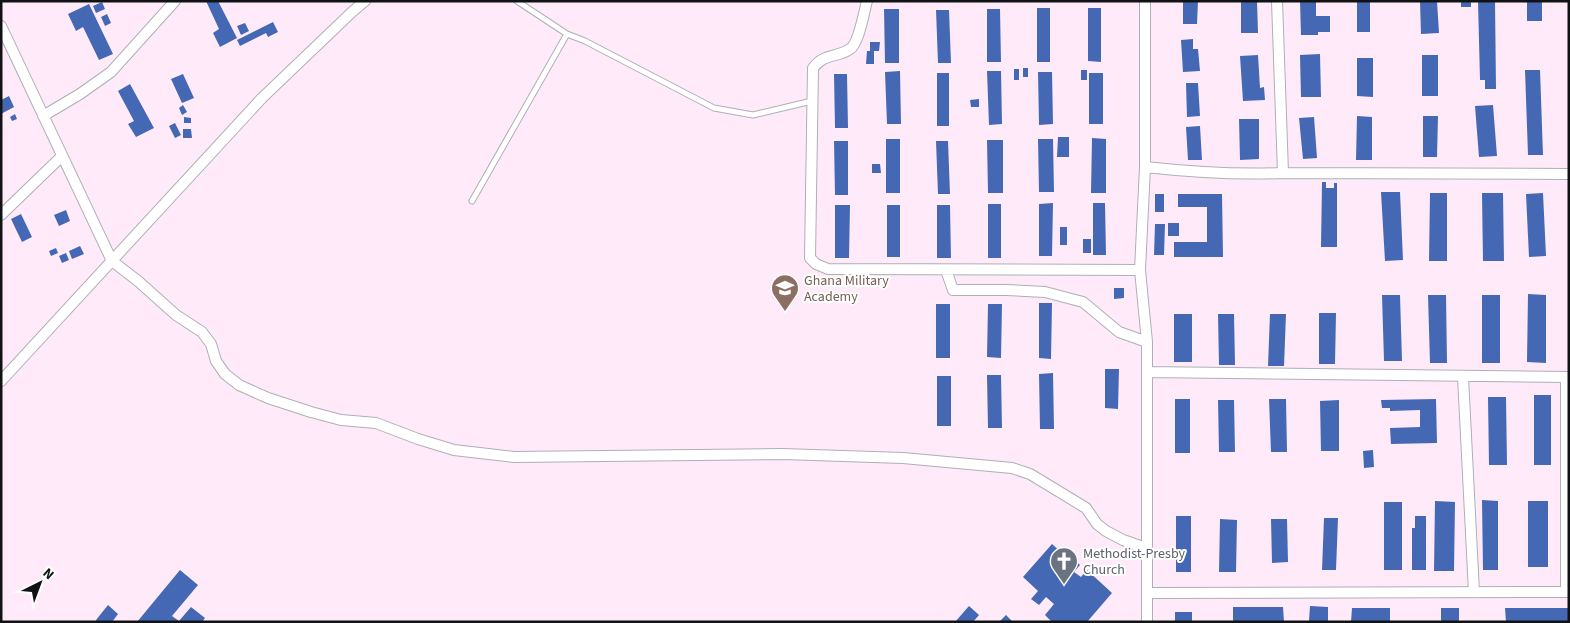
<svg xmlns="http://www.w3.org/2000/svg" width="1570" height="623" font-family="'Source Sans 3',sans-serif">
<rect width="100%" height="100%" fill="#f9fbff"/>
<path fill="#ffeafa" d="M1,1H1569V622H1Z"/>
<path fill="#4468b4" d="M206,1H218L237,38L220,47L213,33L219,29Z
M1183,1H1198L1197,24H1183Z
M1241,1H1257L1258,33H1241Z
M1300,1H1316V16H1330V32H1318V35H1301Z
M1357,1H1370V32H1357Z
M1420,1H1437L1439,33L1421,34Z
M1461,1H1471V7H1461Z
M1478,1H1495L1496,89H1485V80H1480Z
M1527,1H1542V21H1527Z
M102,2L105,9L96,13L93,6Z
M89,4L113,54L99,60L83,27L76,31L68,14Z
M1037,8H1050V62H1037Z
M1088,8H1101V62L1088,61Z
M884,9H899V63H885Z
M987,9H1000L1001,62H987Z
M936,10H949L951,63H938Z
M107,14L111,23L105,26L101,17Z
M273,22L278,32L268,37L266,33L240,46L237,40Z
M245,23L249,31L241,35L237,26Z
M1193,39V49H1198L1200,71L1183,72L1181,40Z
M870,42H880L879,51H874V64H866L867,51H870Z
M1320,54L1321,97H1301L1300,55Z
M1258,55L1260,88L1264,87L1265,100L1243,101L1240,56Z
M1422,55H1438V96H1422Z
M1357,58H1373V97L1357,96Z
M1023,68H1028V77H1023Z
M1014,69H1019V80H1014Z
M1081,70H1087V80H1081Z
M1525,70H1540L1543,155H1528Z
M900,71L901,124H887L885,72Z
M987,71H1001L1002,124L989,125Z
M1038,72H1052L1053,124L1039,125Z
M937,73H949V126H937Z
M1089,73H1103V124H1089Z
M183,74L194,98L182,103L171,79Z
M834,74H847L848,128H835Z
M1186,83H1198L1200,116L1187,117Z
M130,84L154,128L136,137L128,124L134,121L118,91Z
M9,96L14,107L1,114V100Z
M979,99V107H971L970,100Z
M183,105L187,112L182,115L179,108Z
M1493,105L1497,156L1479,157L1475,106Z
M15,114L17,119L12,121L10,117Z
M1357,116L1372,117V160H1356Z
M1423,116H1438L1437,157H1423Z
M184,117L191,118V123H184Z
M1314,117L1317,158L1303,159L1299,118Z
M1239,119H1259V159L1240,160Z
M175,123L181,135L175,138L169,126Z
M1200,126L1202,160H1188L1186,127Z
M183,129H191L192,138H183Z
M1058,137H1069V157H1057Z
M1092,138L1106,139V193H1091Z
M886,139H900V193H886Z
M1038,139H1053L1054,192H1039Z
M987,140H1003V193H988Z
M834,141H848V195H835Z
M936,141H948L950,194H938Z
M872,164H880L881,173H872Z
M1322,182H1326V188H1334V183H1337V247H1321Z
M1381,192H1400L1403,260L1385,261Z
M1430,193H1447V261H1429Z
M1482,193H1503L1504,261H1483Z
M1543,193L1546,256L1529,257L1526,194Z
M1155,194H1164V212H1155Z
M1178,194H1222L1223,257H1174V242H1207V207H1178Z
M1053,203L1052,256H1039V204Z
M1093,203H1105L1106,255H1093Z
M988,204H1001V258H988Z
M835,205H850L849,258H835Z
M887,205H900V257H887Z
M937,205H950L951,258H937Z
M66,210L70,221L59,226L54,215Z
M21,214L32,237L22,242L11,219Z
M1168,223H1179V236H1168Z
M1155,224H1165L1164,255H1154Z
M1060,227H1067V245H1060Z
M1083,239H1091V253H1083Z
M80,246L84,254L72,259L69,251Z
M56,248L58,253L51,256L49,251Z
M66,253L69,260L62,263L59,256Z
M1114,288H1124V298L1114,299Z
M1528,294L1546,295V363L1527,362Z
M1382,295H1400L1402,361H1384Z
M1428,295H1446L1447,363H1430Z
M1482,295H1500V363H1482Z
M1039,303H1052L1051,359L1039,358Z
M936,304H950V358H936Z
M988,304H1002L1001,358L987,357Z
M1319,313H1336L1335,364H1319Z
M1174,314H1192V362H1174Z
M1218,314H1234L1235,365H1219Z
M1270,314H1286L1284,366H1268Z
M1105,369H1119L1118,409L1105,408Z
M1053,373L1054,429H1040L1039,374Z
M987,375H1001L1002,428H988Z
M937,376H951V426H937Z
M1534,395H1551V465H1534Z
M1488,397H1506L1507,465H1489Z
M1175,399H1190V453H1175Z
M1269,399H1286L1287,452H1271Z
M1436,399L1437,443L1391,444L1390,428L1420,427V410L1390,411V408H1382L1381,400Z
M1218,400H1234L1235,452H1219Z
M1339,400V451H1321L1320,401Z
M1373,450L1374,467L1364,468L1363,451Z
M1482,500L1498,501V570H1483Z
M1435,501L1455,502L1454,571H1434Z
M1528,501H1548V567H1528Z
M1384,502H1402V570H1384Z
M1176,516H1191V572H1176Z
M1415,516H1426V570H1412V528H1415Z
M1324,518H1338L1336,570H1322Z
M1220,519L1237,520L1236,572H1219Z
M1271,519H1287L1288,562L1272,563Z
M1052,544L1063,554L1065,552L1080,565L1074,572L1081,577L1087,570L1112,593L1087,622H1052L1045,615L1054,604L1046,597L1039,605L1031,599L1038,591L1023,577Z
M180,570L198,585L172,616L179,621L191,607L205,618L202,622H137Z
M108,605L118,614L112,622H97L96,620Z
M969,606L979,615L973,622H955Z
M1310,606L1328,607V621H1309Z
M1233,607H1283L1284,622H1233Z
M1352,608H1390V622H1351Z
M1441,608H1459V622H1441Z
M1505,608H1569V622H1506Z
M1175,612H1192V622H1175Z
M1006,615L1013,622H999Z"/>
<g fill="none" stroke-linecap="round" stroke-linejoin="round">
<g stroke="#adb0b4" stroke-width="7">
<path id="lane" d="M517,1L567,34
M472,201L567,34L585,41L714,108L753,115L812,101"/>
</g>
<g stroke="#adb0b4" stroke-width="12">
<path id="street" d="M867,1C864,12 859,43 850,49C837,58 824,53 813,68L810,258L816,264L828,269L1140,270
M1145,1V167L1140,270L1147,342V622
M1277,1L1283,173
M1,26L112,261L138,281L176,315L202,332L211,344L216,361L225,374L239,385L268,398L311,412L341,420L376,423L418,439L454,450L514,457L783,454L903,458L1012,468L1030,474L1086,508L1097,524L1106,531L1123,540L1146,548
M43,116L80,94L111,72L175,1
M1145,167C1191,172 1236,175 1283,173L1569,174
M1,215L62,156
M946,270L953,290H1006L1045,292L1083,302L1119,332L1147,342
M1147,372L1569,377
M1463,377L1474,592
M1566,377V592
M1,381L262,98L352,12L365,1
M1147,593L1569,592"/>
</g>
<use href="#lane" stroke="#fff" stroke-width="5"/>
<use href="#street" stroke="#fff" stroke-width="10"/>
</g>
<defs>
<g id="school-pin" transform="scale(1.4375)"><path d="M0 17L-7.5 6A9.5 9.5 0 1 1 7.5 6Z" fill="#8d6e63" stroke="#fff"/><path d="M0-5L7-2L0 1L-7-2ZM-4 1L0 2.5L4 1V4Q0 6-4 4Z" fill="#fff"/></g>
<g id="church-pin" transform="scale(1.4375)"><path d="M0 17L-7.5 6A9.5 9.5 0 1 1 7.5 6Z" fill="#6b7280" stroke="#fff"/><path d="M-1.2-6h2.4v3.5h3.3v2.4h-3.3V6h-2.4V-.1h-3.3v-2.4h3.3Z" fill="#fff"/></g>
</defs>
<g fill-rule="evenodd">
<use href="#school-pin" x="785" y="288"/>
<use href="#church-pin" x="1064" y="561"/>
</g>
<g text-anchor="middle" stroke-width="4" stroke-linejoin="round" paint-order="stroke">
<g font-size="14" fill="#785e54" stroke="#fff" text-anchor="start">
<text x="804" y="285">Ghana Military<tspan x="804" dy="16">Academy</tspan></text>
</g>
<g font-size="14" fill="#5b616d" stroke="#fff" text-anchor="start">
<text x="1083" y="558">Methodist-Presby<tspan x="1083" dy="16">Church</tspan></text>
</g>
</g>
<rect width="1570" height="623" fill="none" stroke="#111213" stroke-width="5"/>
<g transform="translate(40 583) rotate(42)" stroke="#ffffff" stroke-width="4" paint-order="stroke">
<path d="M0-4L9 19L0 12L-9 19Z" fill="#111213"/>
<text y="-8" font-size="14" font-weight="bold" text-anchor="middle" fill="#111213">N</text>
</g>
</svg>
